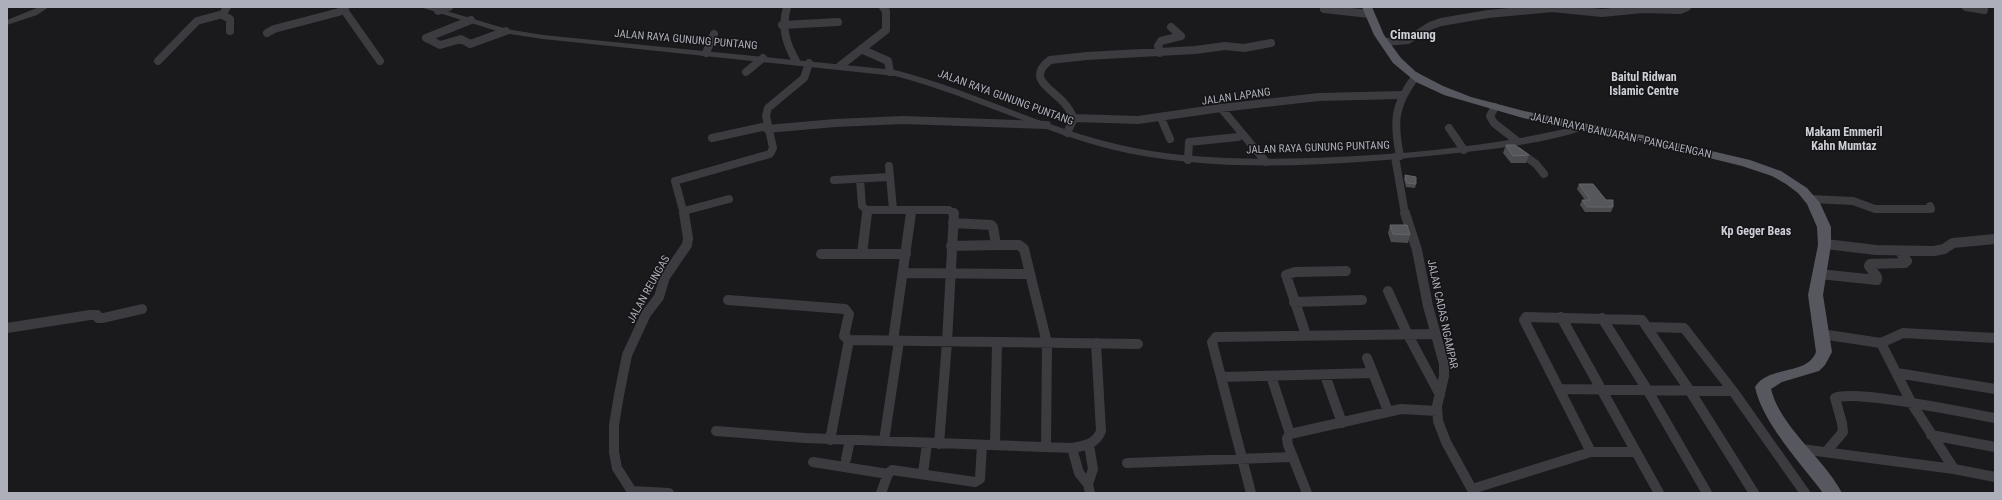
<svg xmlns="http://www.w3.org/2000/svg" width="2002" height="500" font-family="'Roboto Condensed',sans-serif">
<rect width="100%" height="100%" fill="#1a191c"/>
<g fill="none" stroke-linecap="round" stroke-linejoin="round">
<path stroke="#3b3b40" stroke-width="8" d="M787,7C781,28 786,43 796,61
M1966,7L1984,10
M1324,9L1369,14
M344,10L380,61
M438,11L449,7
M222,15L230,19V31
M471,20L426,38L440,45L461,39L470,44L506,31
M782,25L838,22
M267,33L274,29L339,12L345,9V7
M1385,42L1408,40L1430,26L1441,22L1488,14L1552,8L1602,13L1643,9L1680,10L1687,7
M861,49L888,61L890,72
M706,53L714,34
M1160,53L1158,46L1161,41L1181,36L1171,27
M158,61L197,21L223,14L227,7
M840,66L886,30V11L883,7
M746,72L763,58
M1495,107L1490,116L1494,123L1517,141
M1221,108L1266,162
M1074,118L1138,120L1221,108L1319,97L1401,95
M1074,118C1071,114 1069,108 1065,104C1053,89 1025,79 1050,60L1087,56L1195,50L1225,46L1244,48L1271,43
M1161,118L1170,139
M1449,128L1464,150
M767,129L835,123L903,120L1047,125
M1067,133L1074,118
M712,138L767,126
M1518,151L1536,164L1544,174
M1400,156C1393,121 1394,105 1416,76
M1395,157L1405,214
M1188,160L1189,142L1238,137
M889,166L893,209
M860,179L862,206L867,210
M834,180L889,177
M1811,199L1853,201L1875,209H1931L1930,206
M684,211L729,199
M684,214L675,181L770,154L773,148L766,116L768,108L804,78L809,63
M867,214V210H949L954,214
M910,214L911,210"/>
<path stroke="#3b3b40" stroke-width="10" d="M1405,213L1417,250L1428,306L1444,364V376L1437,406L1438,421L1446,442L1474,493
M953,223L991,225L993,227L996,245H1019L1024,249L1047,343L1046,446
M1826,244L1876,250L1934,251L1944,249L1953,243L1995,239
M951,246L996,245
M821,254H906
M862,254L867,213
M903,273L1030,274
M1819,274L1877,280V277L1869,266L1870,264L1905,263L1907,261L1899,251
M1388,291L1407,333L1440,395
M728,300L845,309L849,314L844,336L849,340L1138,344
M1294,302L1362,300
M1561,317L1659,493
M1602,318L1648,391L1707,493
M1648,327L1684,328L1733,391L1805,493
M7,328L90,315H97L98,318H103L142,309
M1821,334L1881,343L1903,333L1995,338
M1306,335L1286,275L1295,272L1346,271
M893,341L911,213
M1881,343L1912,404L1954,469
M1367,358L1388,411
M1897,373L1995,389
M1325,375L1342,423
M1271,376L1290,434
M1221,377L1373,373
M1560,389L1733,391
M716,431L805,438L1072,448C1085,446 1096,444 1101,431L1096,343
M1931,435L1995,447
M830,440L849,340
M884,441L899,341
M939,444L947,342L954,213
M995,445L997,342
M1072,448L1079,473L1088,484L1090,493
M1801,449L1954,469L1995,477
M1591,452H1636
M1826,452L1843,432L1842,423L1835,398C1855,389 1967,413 1995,418
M846,459L850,440
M813,462L888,474L892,470L975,482L980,479L982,445
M1127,463L1293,457
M923,473L927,444
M1088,484L1093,469L1089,445
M1472,489L1591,452L1524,320L1526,317L1642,320L1690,391L1754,493
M632,491L669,493
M633,493L617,468L614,452V425L619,395L627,355L646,314L659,297L665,277L687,245L688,238L684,213
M881,493L888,474
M1251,493L1212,342L1216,337L1435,334
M1307,493L1288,445L1287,438L1290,434L1401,409L1437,411"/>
<path fill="#3b3b40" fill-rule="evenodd" d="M39,7H49L37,15L7,25V20Z
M420,7H433L507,29L543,35L895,70C970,89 1040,126 1116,144C1188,161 1263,160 1337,157C1419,153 1501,145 1581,125L1586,128L1584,130C1538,145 1486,150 1438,155C1334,166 1211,174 1110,149C1036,130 968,95 895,76L543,39L503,33Z"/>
<path fill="#57585f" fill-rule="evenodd" d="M1362,7H1372L1384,35L1401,58L1416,72L1443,86L1471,97L1524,111L1652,137L1750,160L1781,171L1807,188L1820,203L1831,227V245L1823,295L1832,352L1825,365L1819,371L1782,382L1771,389C1780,427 1824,458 1842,493H1823C1801,464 1762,422 1755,387C1768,365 1807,376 1816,352L1808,295L1818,245L1817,227L1807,204L1798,193L1786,184L1772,176L1742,166L1652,144L1523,118L1444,95L1416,82L1393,63L1374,35Z"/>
</g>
<path fill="#4b4c50" d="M1506,145L1529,155L1526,163H1511L1503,153Z
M1405,175L1416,184L1415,188L1406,187L1404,179Z
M1579,184L1606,200L1613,207L1611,212H1585L1580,205L1582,200H1585L1577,189Z
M1390,225L1410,235L1408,243L1391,242L1388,233Z"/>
<path fill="#56575b" stroke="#64656a" d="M1506,145H1515L1529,155L1513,156Z
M1405,175L1416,177V184L1407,183Z
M1579,184H1593L1606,200H1613V207H1587L1582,200H1590Z
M1390,225H1407L1410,235L1393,234Z"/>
<g text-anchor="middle" stroke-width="3" stroke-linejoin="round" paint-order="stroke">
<g font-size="11" fill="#adb0ba" stroke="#151417">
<text transform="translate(686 39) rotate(5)" y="4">JALAN RAYA GUNUNG PUNTANG</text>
<text transform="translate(1236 96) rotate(-8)" y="4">JALAN LAPANG</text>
<text transform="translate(1006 97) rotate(20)" y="4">JALAN RAYA GUNUNG PUNTANG</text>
<text transform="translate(1621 135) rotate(12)" y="4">JALAN RAYA BANJARAN - PANGALENGAN</text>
<text transform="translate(1318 147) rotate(-2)" y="4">JALAN RAYA GUNUNG PUNTANG</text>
<text transform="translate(648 289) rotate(-61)" y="4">JALAN REUNGAS</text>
<text transform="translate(1443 314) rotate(78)" y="4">JALAN CADAS NGAMPAR</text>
</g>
<g font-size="12" font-weight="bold" fill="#cdcfd7" stroke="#151417">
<text x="1644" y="81">Baitul Ridwan<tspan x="1644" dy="14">Islamic Centre</tspan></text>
<text x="1844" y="136">Makam Emmeril<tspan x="1844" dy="14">Kahn Mumtaz</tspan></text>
<text x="1756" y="235">Kp Geger Beas</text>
</g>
<g font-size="13" font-weight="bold" fill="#cdcfd7" stroke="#151417">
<text x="1413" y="39">Cimaung</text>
</g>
</g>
<rect width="2002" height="500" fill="none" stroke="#adb0ba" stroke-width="16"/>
</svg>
